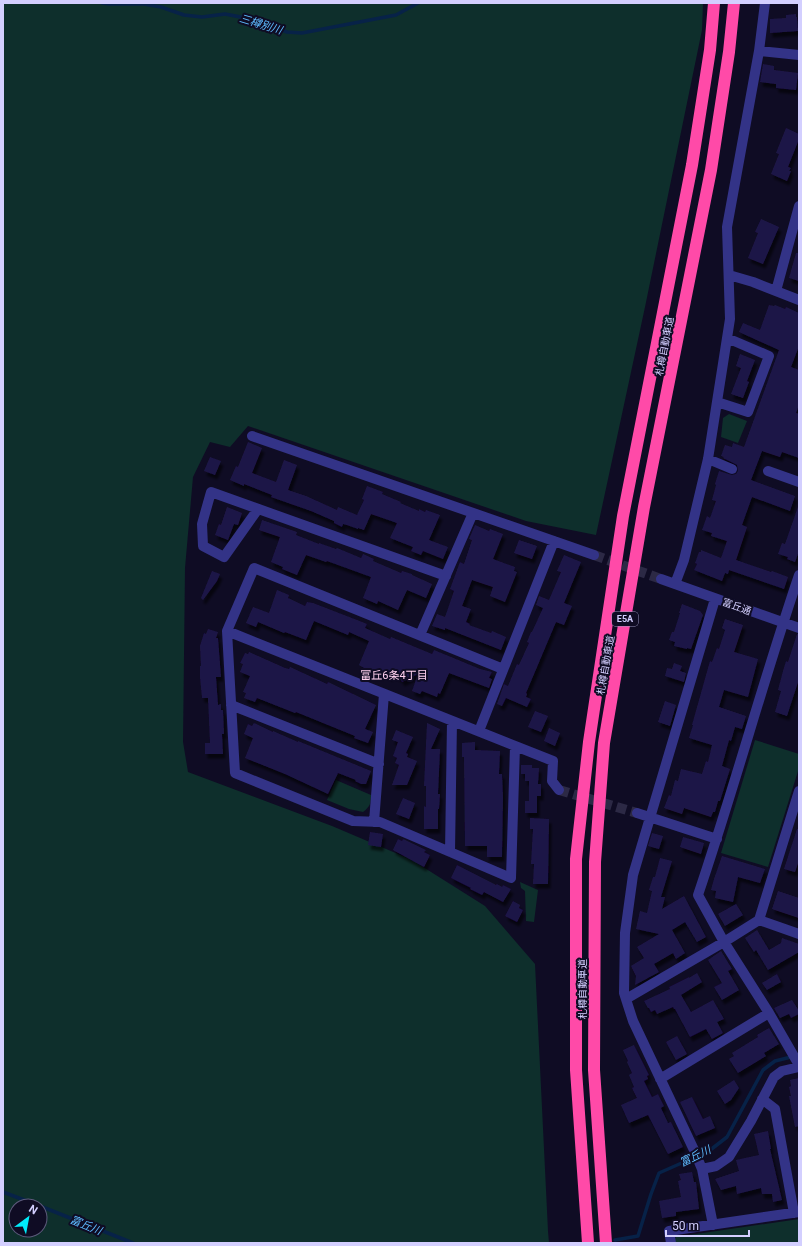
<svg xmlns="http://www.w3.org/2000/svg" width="802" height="1246" font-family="Roboto,'Noto Sans JP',sans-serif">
<defs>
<filter id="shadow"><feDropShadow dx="2.5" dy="4.5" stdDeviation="1" flood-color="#0009"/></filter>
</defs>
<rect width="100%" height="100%" fill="#0f0c24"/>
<path fill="#0e2f2c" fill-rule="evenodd" d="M3,3H703L702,30L645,307L596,535L526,521L248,426L230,447L210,442L193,477L185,568L183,742L188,772L332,826L412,860L485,906L535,964L548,1231L549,1243H3ZM16,1206H40V1230H16Z
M729,414L747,421L738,443L721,437L723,418Z
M755,740L799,754V768L768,867L721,853Z
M336,780L371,795C371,803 370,807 363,812L349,809L327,800Z
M520,882L538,890L534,922L526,921L525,891L521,888Z
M799,1219V1243H675L674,1240L676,1237Z"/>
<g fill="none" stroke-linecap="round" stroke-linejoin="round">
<path stroke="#072248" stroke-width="3.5" d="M102,3L109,4H144L161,7L184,15L202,17L225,14L251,19L287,32L302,33L396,15L418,3
M3,1192L40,1206
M40,1206L133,1243
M615,1240L638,1236L651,1194L659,1173L709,1151L727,1137L763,1070L775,1061L799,1055"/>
</g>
<path fill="#1e1647" filter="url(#shadow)" d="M796,14V17H797L798,31L770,33V19L786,18V15Z
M763,64L774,66V70L798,73L796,90L776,88V84L760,82Z
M786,128L799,134V139L788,167L791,168L789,171H791L787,181L771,174L779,154L776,153Z
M761,219L779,227L763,264L748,258L758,233L755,232Z
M796,253H799V281L789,278Z
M769,305L774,306L775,305L785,309L786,307L799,313V346L791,367L799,370V405L796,413L799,414V458L782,452L780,457L762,451L751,480L795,496L790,511L752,497L742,525L747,527L736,560L771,572L772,571L788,577L784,589L729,570L728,574L725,573L722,581L694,570L697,564L695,563L699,552H701V550L721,558L727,541L711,536L712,533L702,530L707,516L710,518L716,501L712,500L716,485L715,484L719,471L732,475L736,474L738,471L737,465L723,458L724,457L721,456L725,445L732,447L733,443L744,447L779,350L739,332L743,323L760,330Z
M740,354L755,360L747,381L749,382L743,398L731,394L741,368L736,366Z
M248,442L262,448L252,473L276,482L284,460L297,465L288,490L306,496L337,510L338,507L357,515L364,500L362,499L367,486L383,492L382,494L401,502L400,503L419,511V509L425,512L426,510L440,515L429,540L448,547L443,559L423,551L421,555L411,551L413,547L390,538L397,523L371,514L364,530L358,528V529L347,525L343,524L342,527L334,523V521L311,511L271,497L272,495L244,484V486L230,480L236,466L238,467Z
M210,457L221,461L215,475L204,471Z
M227,507L242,513L238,525L234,524L228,540L215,535L219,524L221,525Z
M798,507H799V551L795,562L787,559L788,557L778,554L782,543L785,544Z
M262,520L297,532L296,535L319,544V543L336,549L337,548L361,558L363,554L374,559L373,561L401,573L402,571L412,574V575L432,584L426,598L407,590L398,610L378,601L377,604L363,598L371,577L327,561L326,562L306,555L297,575L282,569L283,567L271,562L280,537L259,530Z
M475,525L489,531L490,529L503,534L493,559L515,567L514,571L517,572L505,602L490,596L493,587L472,580L462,606L471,609L466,622L470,624L469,625L491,633L492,631L506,637L501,650L445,628V630L432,626L437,614L445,617L454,591L450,589L460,562L464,564L472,540L469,539Z
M519,540L537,546L532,559L514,553Z
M564,555L581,562L564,603L572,606L564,625L556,622L526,693L527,694L526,697L531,699L527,707L506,698L502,706L497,704L504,684L508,686L517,664L519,665L529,643L527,642L531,632H532L543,608L536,605L539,596L549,600L561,572L557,571Z
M212,571L220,574L217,581L203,600L201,598Z
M277,590L289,595L288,598L305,606L307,602L313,603L357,620L367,624L365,628L390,639L391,637L432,654L434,650L480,669L492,672L489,678L492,679L489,688L449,673L440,694L438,693L437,697L422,691L420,694L412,691L418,674L402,682L400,678L394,675L389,677L387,670L381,672L364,668L359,665L369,641L349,632L348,635L314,621L306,640L285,632L284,633L258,622L256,627L246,623L253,607L269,613Z
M682,604L700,611L703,615L691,649L687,648V649L674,646L675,642L669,640L672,632H674L680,613H679Z
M725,619L743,625L734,652L758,659L748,697L724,690L719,707L746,716L742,729L735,727L731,741L729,740L722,766L730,769L720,801H718L715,812H713L711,817L684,808L682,814L664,808L669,795L671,796L675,780L678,781L681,769L702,774L706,761L708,762L712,745L689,738L693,725H692L710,661L712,662L717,648L719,649L725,630L722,628Z
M208,629L218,632L216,638H218L221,677H216L218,705L221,704V710H223L224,734H222L223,754H205V743H210L208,698H202L200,677V666H201L200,646L204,633L206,634Z
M797,634H799V679L787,716L775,712L781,691L778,690L783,671L786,661L788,662Z
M249,652L285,668L289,669L290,667L327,684L328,682L376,705L365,729L373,732L368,743L354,738L355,736L296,712L295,713L257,698L255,702L244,698L246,693L243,692L250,676L240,672L243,664L240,663L245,653L248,654Z
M674,663L682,666L680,671L686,673L684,682L665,676L667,668L672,669Z
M665,701L676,705L670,726L658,722Z
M535,711L548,716L541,732L528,727Z
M254,723L273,732V731L298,742V741L371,771L366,784H361L355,781L356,780L338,773L328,794L285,774L245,758L253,738L244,734L248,724L252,726Z
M427,723L440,729L431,749H440L438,794H440L439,809H438V829H424V806L426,807V786H424Z
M549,728L560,733L555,746L544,741Z
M396,730L413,737L406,753L408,754L407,757L417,761L407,785H392L399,765L395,763L397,758L393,756L398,742L392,740Z
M475,742V750L500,751L499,774H502L503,797L502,857H487V846H465L464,757H462V743Z
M521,765H532V768H539L538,784H541V796H537V813H525V801H529V781H525V774H521Z
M403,798L415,803L409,819L396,814Z
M530,818L549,819L548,884H533L534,864H531L533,829H530Z
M797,829H799V860L795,872L784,869Z
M370,832L383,834L381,847L368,845Z
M652,833L663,836L659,849L648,846Z
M683,837L704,843L701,854L680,847Z
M398,839L402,841L403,839L426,850L424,852L430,855L424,867L393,850Z
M722,856L765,869L760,883L738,877L733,902L715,898L716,891L711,890L714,879Z
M660,858L672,861L661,897H665L662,909L684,896L706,937L697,942L685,922L672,930L685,953L676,959L673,953L654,964L659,972L635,985L636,976L631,966L644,958L637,947L659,934L636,929L640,911L647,913L652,891L649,890L653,877H655Z
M457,865L496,885L497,884L502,887L503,885L511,889L503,902L484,892L482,895L470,889L471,888L451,878Z
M778,891L799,898V918L772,909Z
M513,901L520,905L519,908L523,910L517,922L505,916Z
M736,904L743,915L725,926L718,914Z
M757,930L769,950L781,943L782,938L799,944V952L768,970L756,950L754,952L745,938Z
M721,951L732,969L728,971L739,990L722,1000L714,987L722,983L708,960Z
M697,973L702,982L681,995L691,1012L713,1000L724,1019L717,1022L723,1033L712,1039L706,1029L690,1037L675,1009H674L673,1007L657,1014L655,1010L651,1012L649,1008H648L644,1001L670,989L669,987L689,977V978Z
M777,974L781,982L767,990L762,983Z
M792,1000L799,1011V1014L791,1018L789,1014L780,1018L774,1008Z
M769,1028L779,1044L764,1053L766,1056L738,1073L729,1059L734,1056L732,1053L758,1037L757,1035Z
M677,1036L687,1054L676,1060L666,1042Z
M634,1045L649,1075L647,1076L648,1079L644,1081L652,1097L658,1094L664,1106L661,1108L668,1123L671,1122L683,1147L668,1154L648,1115L629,1123L621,1105L637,1098L632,1088L634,1087L629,1075L632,1073L627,1062L628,1061L623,1050Z
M799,1078V1126L795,1127L789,1096H791L789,1087L791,1086L790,1080Z
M734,1080L739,1088L731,1100L725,1104L717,1091Z
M692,1097L703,1119L710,1116L715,1128L696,1136L680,1102Z
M768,1131L771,1149H770L782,1200L773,1202L772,1194H762L761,1188L737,1194L736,1186L721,1190L715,1179L739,1171L736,1160L759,1155L754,1134Z
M692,1172L694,1182H696L699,1209L676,1212V1216L662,1218L659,1201L681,1197L678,1181L681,1180L679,1174Z"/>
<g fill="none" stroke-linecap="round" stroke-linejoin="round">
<path stroke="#2c2945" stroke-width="10" stroke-dasharray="10 5" stroke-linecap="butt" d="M594,555L661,579
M559,790L637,813"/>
<path stroke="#333387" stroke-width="10" d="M759,51L799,55
M729,275L753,282L799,300
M776,291L799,206
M717,402L748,412L769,356L727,338
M252,436L594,555
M708,459L732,469
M768,471L799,482
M258,509L224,557L203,546L202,524L211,492L446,576
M799,575C763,681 734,789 698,895L724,942L769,1013L799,1065
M661,579L799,628
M675,584L684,560L708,459L730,319L727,227L759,51L765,3
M227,631L553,761L552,781L559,790
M420,635L473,513
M503,669L254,568L227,631L235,773L353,821L380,822L511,878L515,746
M231,705L379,764
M479,731L554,541
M637,813L717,839
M374,822L384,694
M450,852L452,721
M759,920L799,934
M626,999L724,942L759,920L799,791
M660,1079L769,1013
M762,1099L775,1109L794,1213
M702,1169L716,1166L729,1157L751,1121L774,1077L782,1071L799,1067
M713,1225L702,1169L694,1150L633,1021L624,993L625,933L633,875L715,599
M671,1243L669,1231L799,1212"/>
<path stroke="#ff4aa8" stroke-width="12" d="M588,1243L576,1070V859L589,742L623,516L692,165L710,50L714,3
M606,1243L594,1070L595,862L604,743L644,507L711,170L729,52L734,3"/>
</g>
<g text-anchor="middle" stroke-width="4" stroke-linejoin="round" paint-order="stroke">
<rect fill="#0f0c24" stroke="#9894bd" stroke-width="1" x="612" y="612" width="26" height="14" rx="3"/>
<g font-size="9" font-weight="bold" fill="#d3cfff">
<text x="625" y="622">E5A</text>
</g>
<g font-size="10" fill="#d3cfff" stroke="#0f0c24">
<text transform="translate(664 346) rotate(-79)" y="4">札樽自動車道</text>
<text transform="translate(737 606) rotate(20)" y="4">富丘通</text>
<text transform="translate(605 665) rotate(-80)" y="4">札樽自動車道</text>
<text transform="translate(582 989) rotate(-90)" y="4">札樽自動車道</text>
</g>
<g font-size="11" font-style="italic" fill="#5dbbff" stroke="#0f0c24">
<text transform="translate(261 24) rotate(17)" y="4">三樽別川</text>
<text transform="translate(695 1156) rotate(-26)" y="4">富丘川</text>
<text transform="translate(86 1225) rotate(22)" y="4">富丘川</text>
</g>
<g font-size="11" fill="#ffd1f0" stroke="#0f0c24">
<text x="394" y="679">富丘6条4丁目</text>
</g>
</g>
<rect width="802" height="1246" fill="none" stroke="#d3cfff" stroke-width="8"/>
<g transform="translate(28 1218) rotate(32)"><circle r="19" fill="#0f0c24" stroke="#5d5a7c"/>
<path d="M0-3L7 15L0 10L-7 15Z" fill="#00ebfa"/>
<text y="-6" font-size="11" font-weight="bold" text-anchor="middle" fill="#d3cfff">N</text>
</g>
<path d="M666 1230v6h83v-6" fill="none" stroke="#d3cfff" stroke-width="2"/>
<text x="672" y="1230" font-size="12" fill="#d3cfff" stroke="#0f0c24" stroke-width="3" paint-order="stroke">50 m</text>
</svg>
